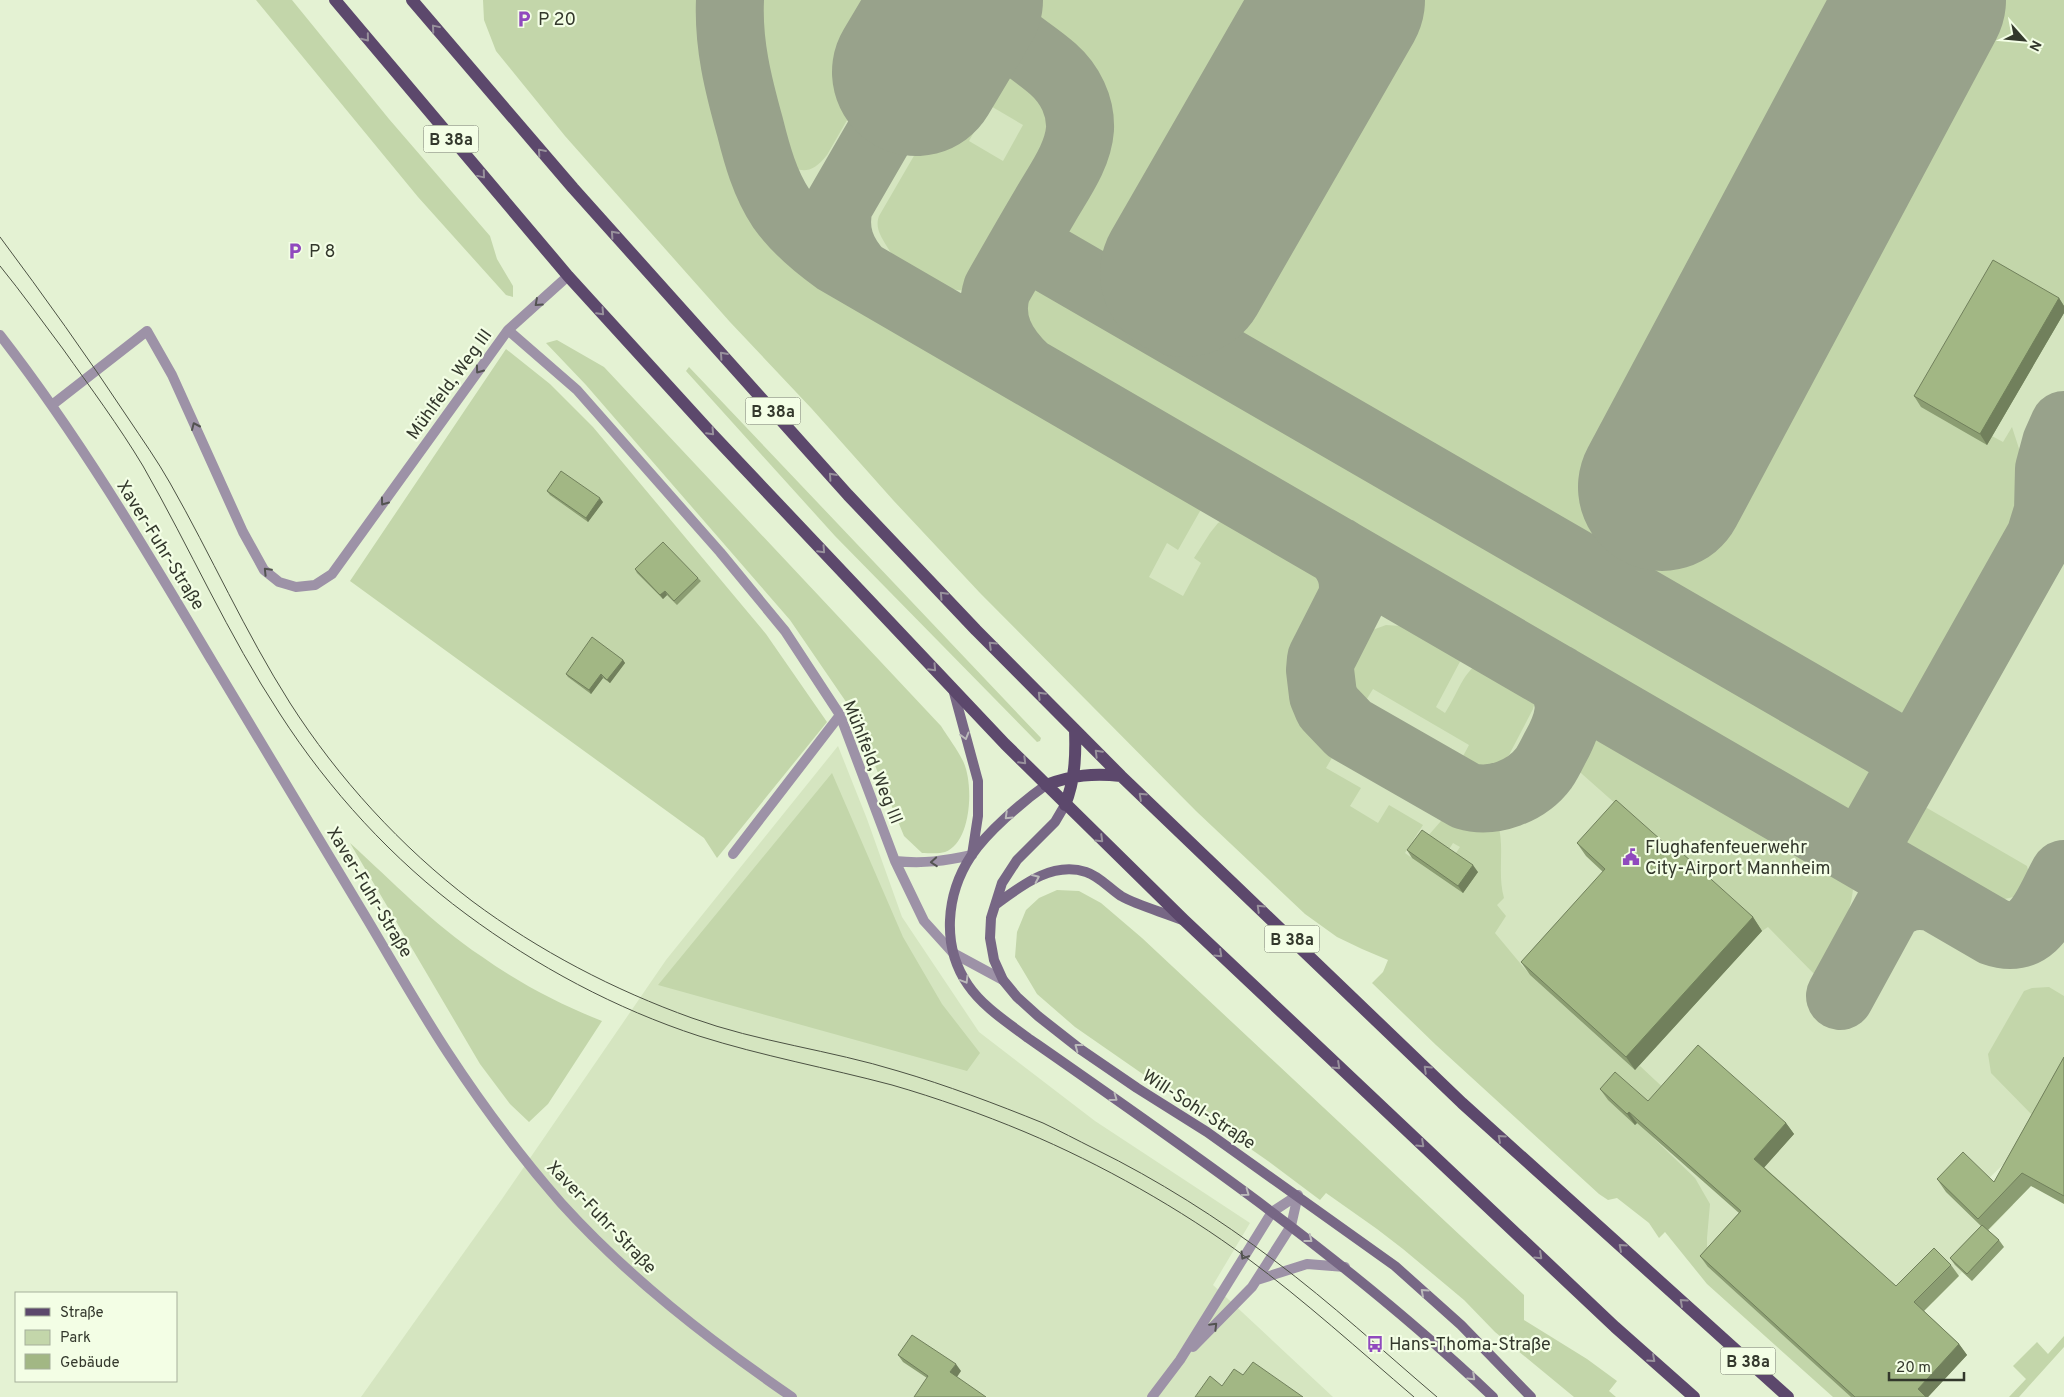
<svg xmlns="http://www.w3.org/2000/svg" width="2064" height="1397" font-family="Overpass,sans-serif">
<rect width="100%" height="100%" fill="#e4f2d3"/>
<path fill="#d5e5c0" d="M561,0H2064V1086L2009,1159L1987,1180L2013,1205L1987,1232L1972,1281L1962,1272L1933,1302L1708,1267L1707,1238L1635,1125L1095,599Z
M838,746L867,819L902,917L979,1032L1095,1121L1250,1223L1213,1285L1333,1397H361L502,1199L666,960Z"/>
<path fill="#c3d6aa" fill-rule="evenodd" d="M256,0H292L389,119L490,236L497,259L513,286V297L506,295L418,197Z
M483,0H711C709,51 723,98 736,147C742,169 746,193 758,212C769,230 783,244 799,258L1208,497L1178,550L1167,543L1149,577L1183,596L1201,563L1194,558L1210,533L1218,523L1226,519H1245L1310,557L1321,568L1327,581L1330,596L1329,610L1309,649L1303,680L1314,719L1339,746L1326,768L1361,788L1350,806L1378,823L1389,805L1423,825L1405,853L1412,858L1454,856L1460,847L1453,843L1448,851L1427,837L1441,821L1455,811L1475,819L1491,821L1498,824C1505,848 1497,873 1504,898L1497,905L1506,916L1495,933L1530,975L1635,1070L1640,1066L1671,1095L1643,1128L1695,1178L1710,1204L1707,1238L1708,1267L1852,1397H1833L1707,1284L1665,1232L1659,1238L1649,1223L1617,1198L1608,1200L1599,1194L1436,1045L1372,983L1383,972L1388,960L1362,949L1337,937L1305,914L1196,811L980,593L893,500L812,409L730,322L565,136L496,51L484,20Z
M751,0H908L879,50L885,54L827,155C804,185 786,166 772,139L751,53Z
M1018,0H2064V308L1992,436L2003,442L2012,427L2034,495L2033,510L1864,808L1854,814L1834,819L1098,391C1081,381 1034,347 1025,331C1019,322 1023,312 1025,302C1027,291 1026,278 1030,268C1053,223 1109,166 1101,112C1098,91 1084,60 1066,47C1049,34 1026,21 1018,0Z
M983,49C1025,75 1080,95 1053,155L981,279C978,281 975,285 973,287C966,292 957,290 950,289C921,285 900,269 886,245C880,235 875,227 879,216L951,92L956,94ZM989,105L1023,125L1003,161L969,141Z
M557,340L604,367L941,726C948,737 957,749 963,761C974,783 972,842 945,852C939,854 929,853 922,853L904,836L853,712L790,620L586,385L546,343Z
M506,349L550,384L593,427L766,634L827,722L717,858L704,838L350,581Z
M689,367L1041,738L1040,741L1037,742L835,536L686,371Z
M1386,625L1401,626L1418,631L1437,632L1464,644L1465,650L1463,656L1436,707L1445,713C1462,688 1469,646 1507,668C1515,673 1523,677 1530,683L1535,701L1533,709L1509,755L1499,766L1488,768L1476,767L1462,758L1469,745L1373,689L1365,702C1361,699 1356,696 1353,692C1344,679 1347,656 1355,643C1361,633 1376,629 1386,625Z
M1610,737L1622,738L1853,872C1857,910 1833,946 1819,979L1768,927L1762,931L1692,866L1644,919L1626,813L1573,766L1584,743Z
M832,773L903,937L942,1004L980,1053L967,1071L658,985Z
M1927,808L2027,866L2031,882L2029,892L2022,895L1983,904L1891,851L1890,839L1905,814L1917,809Z
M350,843C393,882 433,924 481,956C519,983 559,1004 602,1021L548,1104L529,1122L510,1104L480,1064Z
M1057,890L1079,891L1101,903L1142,938L1524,1295V1320L1587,1359L1617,1381L1609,1391L1616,1397H1574L1495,1332L1464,1300L1403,1249L1377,1229L1326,1193L1320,1200L1268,1161L1075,1027L1037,994L1015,957L1017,932L1026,910L1039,898Z
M2049,987L2064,996V1086L2037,1120L1991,1073L1988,1054L2024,991L2032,988Z
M2064,1336V1347L2019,1397H2009L2026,1379L2013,1366L2037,1342L2048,1354Z"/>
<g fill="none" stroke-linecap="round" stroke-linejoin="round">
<path stroke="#98a28b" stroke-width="68" d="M730,0C728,44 738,84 750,127C757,155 765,184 781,208C796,229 815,245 836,260L1994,932C2036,947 2047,904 2064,874
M977,0C994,31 1027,46 1053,69C1070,84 1081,106 1080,129C1078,157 1058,183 1045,206C1029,233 1013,261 997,289C987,321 1002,348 1026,370
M1023,244L1914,759
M860,274C841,254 833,232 839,205L916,72
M1156,321L1184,273
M1338,551C1351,566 1355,579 1352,598L1321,659L1320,670L1323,695L1328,707L1349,729L1466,796C1493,804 1527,791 1544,768C1548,762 1552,754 1555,748C1568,725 1577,699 1557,678
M1845,845H1856L1870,839L2040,537L2048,511L2049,469L2056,443L2064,425
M1840,996L1887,910C1900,897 1916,893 1935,898"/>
<path stroke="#98a28b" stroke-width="168" d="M916,72L959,0
M1184,273L1341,0
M1662,487L1922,0"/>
<path stroke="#9d92a7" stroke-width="10" d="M508,330L577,390L720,552L785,631L840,715L895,861L924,921L953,953L1003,980
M0,335C80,438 146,550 212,661C262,744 311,827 361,909C390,957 417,1006 448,1053C482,1105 520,1156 561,1203C629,1278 709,1340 792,1397
M52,405L147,331L172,375L243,532L264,570L279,582L296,587L315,585L332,574L508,330L568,276
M733,854L840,715
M895,861C923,864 945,861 972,855
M1257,1280L1307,1264L1345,1267
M1193,1347L1252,1287L1291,1226L1298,1195
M1152,1397L1180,1360L1272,1212L1298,1195"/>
<path stroke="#776785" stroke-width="10" d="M953,689L978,781V816L972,855
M1046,785C1022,802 987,832 971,856C946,894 941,946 968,985C983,1007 1007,1022 1028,1038C1189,1150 1351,1262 1493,1397
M1065,805L1055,822L1017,860L1002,883L991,918L990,938L994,960L1003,980L1017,997L1038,1016L1080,1049L1137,1088L1207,1132L1395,1266L1461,1325L1531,1397
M995,905C1021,886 1052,861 1086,872C1099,876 1109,888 1121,896C1139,906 1163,912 1182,920"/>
<path stroke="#5c486c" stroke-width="12" d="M335,0L568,276L712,434L1005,744L1184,920L1615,1327L1694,1397
M412,0L573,188L848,495L976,630L1121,776L1462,1103L1788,1397
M1046,785C1072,775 1094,773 1121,776
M1065,805C1075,780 1076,756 1075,730"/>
<path stroke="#4c5243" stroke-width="1" d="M0,237C44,296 87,356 128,418C142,439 157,460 170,483C211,555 245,632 290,703C338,778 401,847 472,901C539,951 614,990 692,1018C758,1042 830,1050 898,1071C946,1085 996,1104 1043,1123C1060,1131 1077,1140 1095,1149C1158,1180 1218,1218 1275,1261C1331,1303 1383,1351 1437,1397
M0,266C22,293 42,321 63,349C90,387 119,426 143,466C190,548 228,635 280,714C329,790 393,860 466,914C536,966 616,1009 699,1036C762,1056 828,1068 892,1085C937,1098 982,1114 1025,1132C1101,1164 1181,1209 1247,1258C1305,1301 1359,1350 1414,1397"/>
</g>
<path fill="#8b9d72" d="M2059,298L2064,306V313L1987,445L1921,407L1914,396Z
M547,491L603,502L588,522L550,495Z
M635,569L698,578L701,581L677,605L667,595L663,599L637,573Z
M623,660L625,663L610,683L603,678L591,694L568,677L566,674Z
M1577,843L1679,856L1753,917L1762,931L1635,1070L1530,975L1521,962L1603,872L1586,856Z
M1407,850L1478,872L1463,893L1412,858Z
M2064,1057V1204L2031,1186L1988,1230L1999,1240L2004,1247L1972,1281L1955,1265L1950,1258L1981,1226L1946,1192L1937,1179L1994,1182Z
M1600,1089L1648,1101L1786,1123L1794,1134L1764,1167L1896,1286L1951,1265L1959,1276L1924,1311L1959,1344L1967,1355L1928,1397H1851L1708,1267L1700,1256L1739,1213L1637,1123L1635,1125L1608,1100Z
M898,1355L961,1371L927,1378L903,1362Z"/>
<path fill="#71805c" d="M2059,298L2064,306V313L1987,445L1980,434Z
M600,498L603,502L588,522L586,518Z
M665,591L667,595L663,599L660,595Z
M623,660L625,663L610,683L607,680Z
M601,674L603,678L591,694L589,690Z
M1473,865L1478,872L1463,893L1458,886Z
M1753,917L1762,931L1635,1070L1626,1057Z
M1629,1112L1637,1123L1635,1125L1627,1114Z
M1786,1123L1794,1134L1762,1170L1754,1159Z
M1959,1344L1967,1355L1928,1397H1923L1918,1389Z
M956,1364L961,1371L955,1380L950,1372Z"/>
<path fill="#a2b784" stroke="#71805c" d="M1993,260L2059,298L1980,434L1914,396Z
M561,471L600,498L586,518L547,491Z
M663,542L698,578L674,601L665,591L660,595L635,569Z
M592,637L623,660L607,680L601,674L589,690L566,674Z
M1616,800L1679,856L1682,853L1753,917L1626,1057L1521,962L1605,869L1577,843Z
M1422,830L1473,865L1458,886L1407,850Z
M1698,1045L1786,1123L1754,1159L1896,1286L1934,1248L1951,1265L1914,1302L1959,1344L1918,1389L1926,1397H1855L1700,1256L1741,1211L1629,1112L1627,1114L1600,1089L1615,1072L1648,1101Z
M2064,1057V1196L2022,1173L1978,1219L1937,1179L1963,1152L1994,1182Z
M1982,1225L1999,1240L1967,1274L1950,1258Z
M912,1335L956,1364L950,1372L986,1397H914L928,1376L898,1355Z
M1253,1362L1303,1397H1195L1210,1376L1222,1386L1234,1369L1243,1375Z"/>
<defs><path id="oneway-chevron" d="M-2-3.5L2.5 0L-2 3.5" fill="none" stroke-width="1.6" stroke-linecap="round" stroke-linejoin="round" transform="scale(1.25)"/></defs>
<g stroke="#98919c">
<use href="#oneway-chevron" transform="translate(435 28) rotate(-130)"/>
<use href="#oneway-chevron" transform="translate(366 38) rotate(51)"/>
<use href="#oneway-chevron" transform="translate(541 152) rotate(-131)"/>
<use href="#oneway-chevron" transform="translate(482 175) rotate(50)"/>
<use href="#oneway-chevron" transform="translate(614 234) rotate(-132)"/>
<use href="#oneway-chevron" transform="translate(601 312) rotate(47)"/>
<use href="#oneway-chevron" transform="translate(723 355) rotate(-132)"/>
<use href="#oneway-chevron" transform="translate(711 432) rotate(47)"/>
<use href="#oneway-chevron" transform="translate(832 476) rotate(-132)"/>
<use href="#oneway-chevron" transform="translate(822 550) rotate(47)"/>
<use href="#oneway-chevron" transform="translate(943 595) rotate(-133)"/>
<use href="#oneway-chevron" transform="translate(992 645) rotate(-136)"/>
<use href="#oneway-chevron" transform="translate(933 668) rotate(47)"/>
<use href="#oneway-chevron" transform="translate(1041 695) rotate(-134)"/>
<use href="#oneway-chevron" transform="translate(1098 753) rotate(-135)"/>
<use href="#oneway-chevron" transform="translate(1023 761) rotate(45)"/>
<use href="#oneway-chevron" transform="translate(1142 796) rotate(-137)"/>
<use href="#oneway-chevron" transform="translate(1100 839) rotate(44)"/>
<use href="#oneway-chevron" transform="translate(1260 908) rotate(-136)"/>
<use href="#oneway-chevron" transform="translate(1219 954) rotate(43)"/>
<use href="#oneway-chevron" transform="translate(1337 1066) rotate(43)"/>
<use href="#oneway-chevron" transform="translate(1427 1069) rotate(-136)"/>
<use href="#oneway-chevron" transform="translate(1501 1138) rotate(-138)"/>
<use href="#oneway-chevron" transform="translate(1421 1144) rotate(43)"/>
<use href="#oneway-chevron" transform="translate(1622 1247) rotate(-138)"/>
<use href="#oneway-chevron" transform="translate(1539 1256) rotate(43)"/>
<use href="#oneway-chevron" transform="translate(1683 1302) rotate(-138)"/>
<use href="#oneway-chevron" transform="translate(1652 1359) rotate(42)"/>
</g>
<g stroke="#535351">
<use href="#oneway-chevron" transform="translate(538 303) rotate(138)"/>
<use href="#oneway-chevron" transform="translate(479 370) rotate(126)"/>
<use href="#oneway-chevron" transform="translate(195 426) rotate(-114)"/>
<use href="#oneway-chevron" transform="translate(384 502) rotate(126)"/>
<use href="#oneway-chevron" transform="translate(267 571) rotate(-134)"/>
<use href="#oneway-chevron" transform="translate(934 862) rotate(176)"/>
<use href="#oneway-chevron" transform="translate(1244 1256) rotate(121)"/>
<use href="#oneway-chevron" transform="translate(1214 1326) rotate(-45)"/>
</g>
<g stroke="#bbbaba">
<use href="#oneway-chevron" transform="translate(965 736) rotate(75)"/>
<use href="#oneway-chevron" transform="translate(1008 816) rotate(136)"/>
<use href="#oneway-chevron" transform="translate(1036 878) rotate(-25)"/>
<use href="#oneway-chevron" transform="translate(965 980) rotate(59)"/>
<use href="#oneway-chevron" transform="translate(1078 1047) rotate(-143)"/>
<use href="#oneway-chevron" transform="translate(1114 1098) rotate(36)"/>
<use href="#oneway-chevron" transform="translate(1246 1193) rotate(36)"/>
<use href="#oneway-chevron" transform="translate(1309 1239) rotate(38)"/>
<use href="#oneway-chevron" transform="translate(1424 1292) rotate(-138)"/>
<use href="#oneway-chevron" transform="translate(1472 1377) rotate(44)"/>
</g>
<defs>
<g id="parking-bare" transform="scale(1.35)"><path d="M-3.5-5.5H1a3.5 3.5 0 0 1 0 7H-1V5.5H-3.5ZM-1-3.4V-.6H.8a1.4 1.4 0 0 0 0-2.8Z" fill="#904abe" stroke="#f3fee5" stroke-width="2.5" paint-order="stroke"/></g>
<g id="civic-bare" transform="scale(1.35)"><path d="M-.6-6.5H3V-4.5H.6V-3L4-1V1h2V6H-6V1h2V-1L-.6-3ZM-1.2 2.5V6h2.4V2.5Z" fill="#904abe" stroke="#f3fee5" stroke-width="2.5" paint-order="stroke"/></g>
<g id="bus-bare" transform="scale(1.35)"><path d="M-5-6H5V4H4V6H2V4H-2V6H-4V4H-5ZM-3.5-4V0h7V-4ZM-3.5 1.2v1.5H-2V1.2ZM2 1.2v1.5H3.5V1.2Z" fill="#904abe" stroke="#f3fee5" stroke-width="2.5" paint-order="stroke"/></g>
</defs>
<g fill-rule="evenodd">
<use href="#parking-bare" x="524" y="19"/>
<use href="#parking-bare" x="295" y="251"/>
<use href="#civic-bare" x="1631" y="857"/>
<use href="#bus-bare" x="1375" y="1344"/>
</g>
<g text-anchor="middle" stroke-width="4.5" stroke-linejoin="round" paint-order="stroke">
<g fill="#f3fee5" stroke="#6d7364" stroke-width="1">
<rect x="423.5" y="125.5" width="55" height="27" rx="4"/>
<rect x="745.5" y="397.5" width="55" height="27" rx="4"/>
<rect x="1264.5" y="925.5" width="55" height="27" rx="4"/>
<rect x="1720.5" y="1347.5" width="55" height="27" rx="4"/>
</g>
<g font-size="16" font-weight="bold" fill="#33382c">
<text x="451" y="145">B 38a</text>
<text x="773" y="417">B 38a</text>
<text x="1292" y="945">B 38a</text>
<text x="1748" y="1367">B 38a</text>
</g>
<g font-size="18" fill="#33382c" stroke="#f3fee5" text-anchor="start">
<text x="538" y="25">P 20</text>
<text x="309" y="257">P 8</text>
<text x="1645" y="853">Flughafenfeuerwehr<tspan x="1645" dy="21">City-Airport Mannheim</tspan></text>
<text x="1389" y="1350">Hans-Thoma-Straße</text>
</g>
<g font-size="18" fill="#33382c" stroke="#f3fee5">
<text transform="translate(449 384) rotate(-54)" y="6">Mühlfeld, Weg III</text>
<text transform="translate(161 545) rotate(58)" y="6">Xaver-Fuhr-Straße</text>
<text transform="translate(873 762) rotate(68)" y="6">Mühlfeld, Weg III</text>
<text transform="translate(370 892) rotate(59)" y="6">Xaver-Fuhr-Straße</text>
<text transform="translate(1199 1109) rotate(33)" y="6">Will-Sohl-Straße</text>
<text transform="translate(602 1217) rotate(46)" y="6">Xaver-Fuhr-Straße</text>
</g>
</g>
<rect x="15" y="1292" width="162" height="90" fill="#f3fee5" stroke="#a6af9b"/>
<rect x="25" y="1308" width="25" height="8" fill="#5c486c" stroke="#a6af9b"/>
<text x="60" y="1317" font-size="15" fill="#33382c">Straße</text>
<rect x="25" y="1330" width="25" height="15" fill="#c3d6aa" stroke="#a6af9b"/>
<text x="60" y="1342" font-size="15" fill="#33382c">Park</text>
<rect x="25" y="1354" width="25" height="15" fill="#a2b784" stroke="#a6af9b"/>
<text x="60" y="1367" font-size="15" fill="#33382c">Gebäude</text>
<g transform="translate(2024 40) rotate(117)" stroke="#f3fee5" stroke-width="4" paint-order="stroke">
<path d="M0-4L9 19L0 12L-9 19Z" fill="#33382c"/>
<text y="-8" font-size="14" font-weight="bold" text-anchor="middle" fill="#33382c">N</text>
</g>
<path d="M1889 1372v8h75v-8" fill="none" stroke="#33382c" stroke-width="2.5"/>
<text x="1896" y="1372" font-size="15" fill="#33382c" stroke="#f3fee5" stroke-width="4" paint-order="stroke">20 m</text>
</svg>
